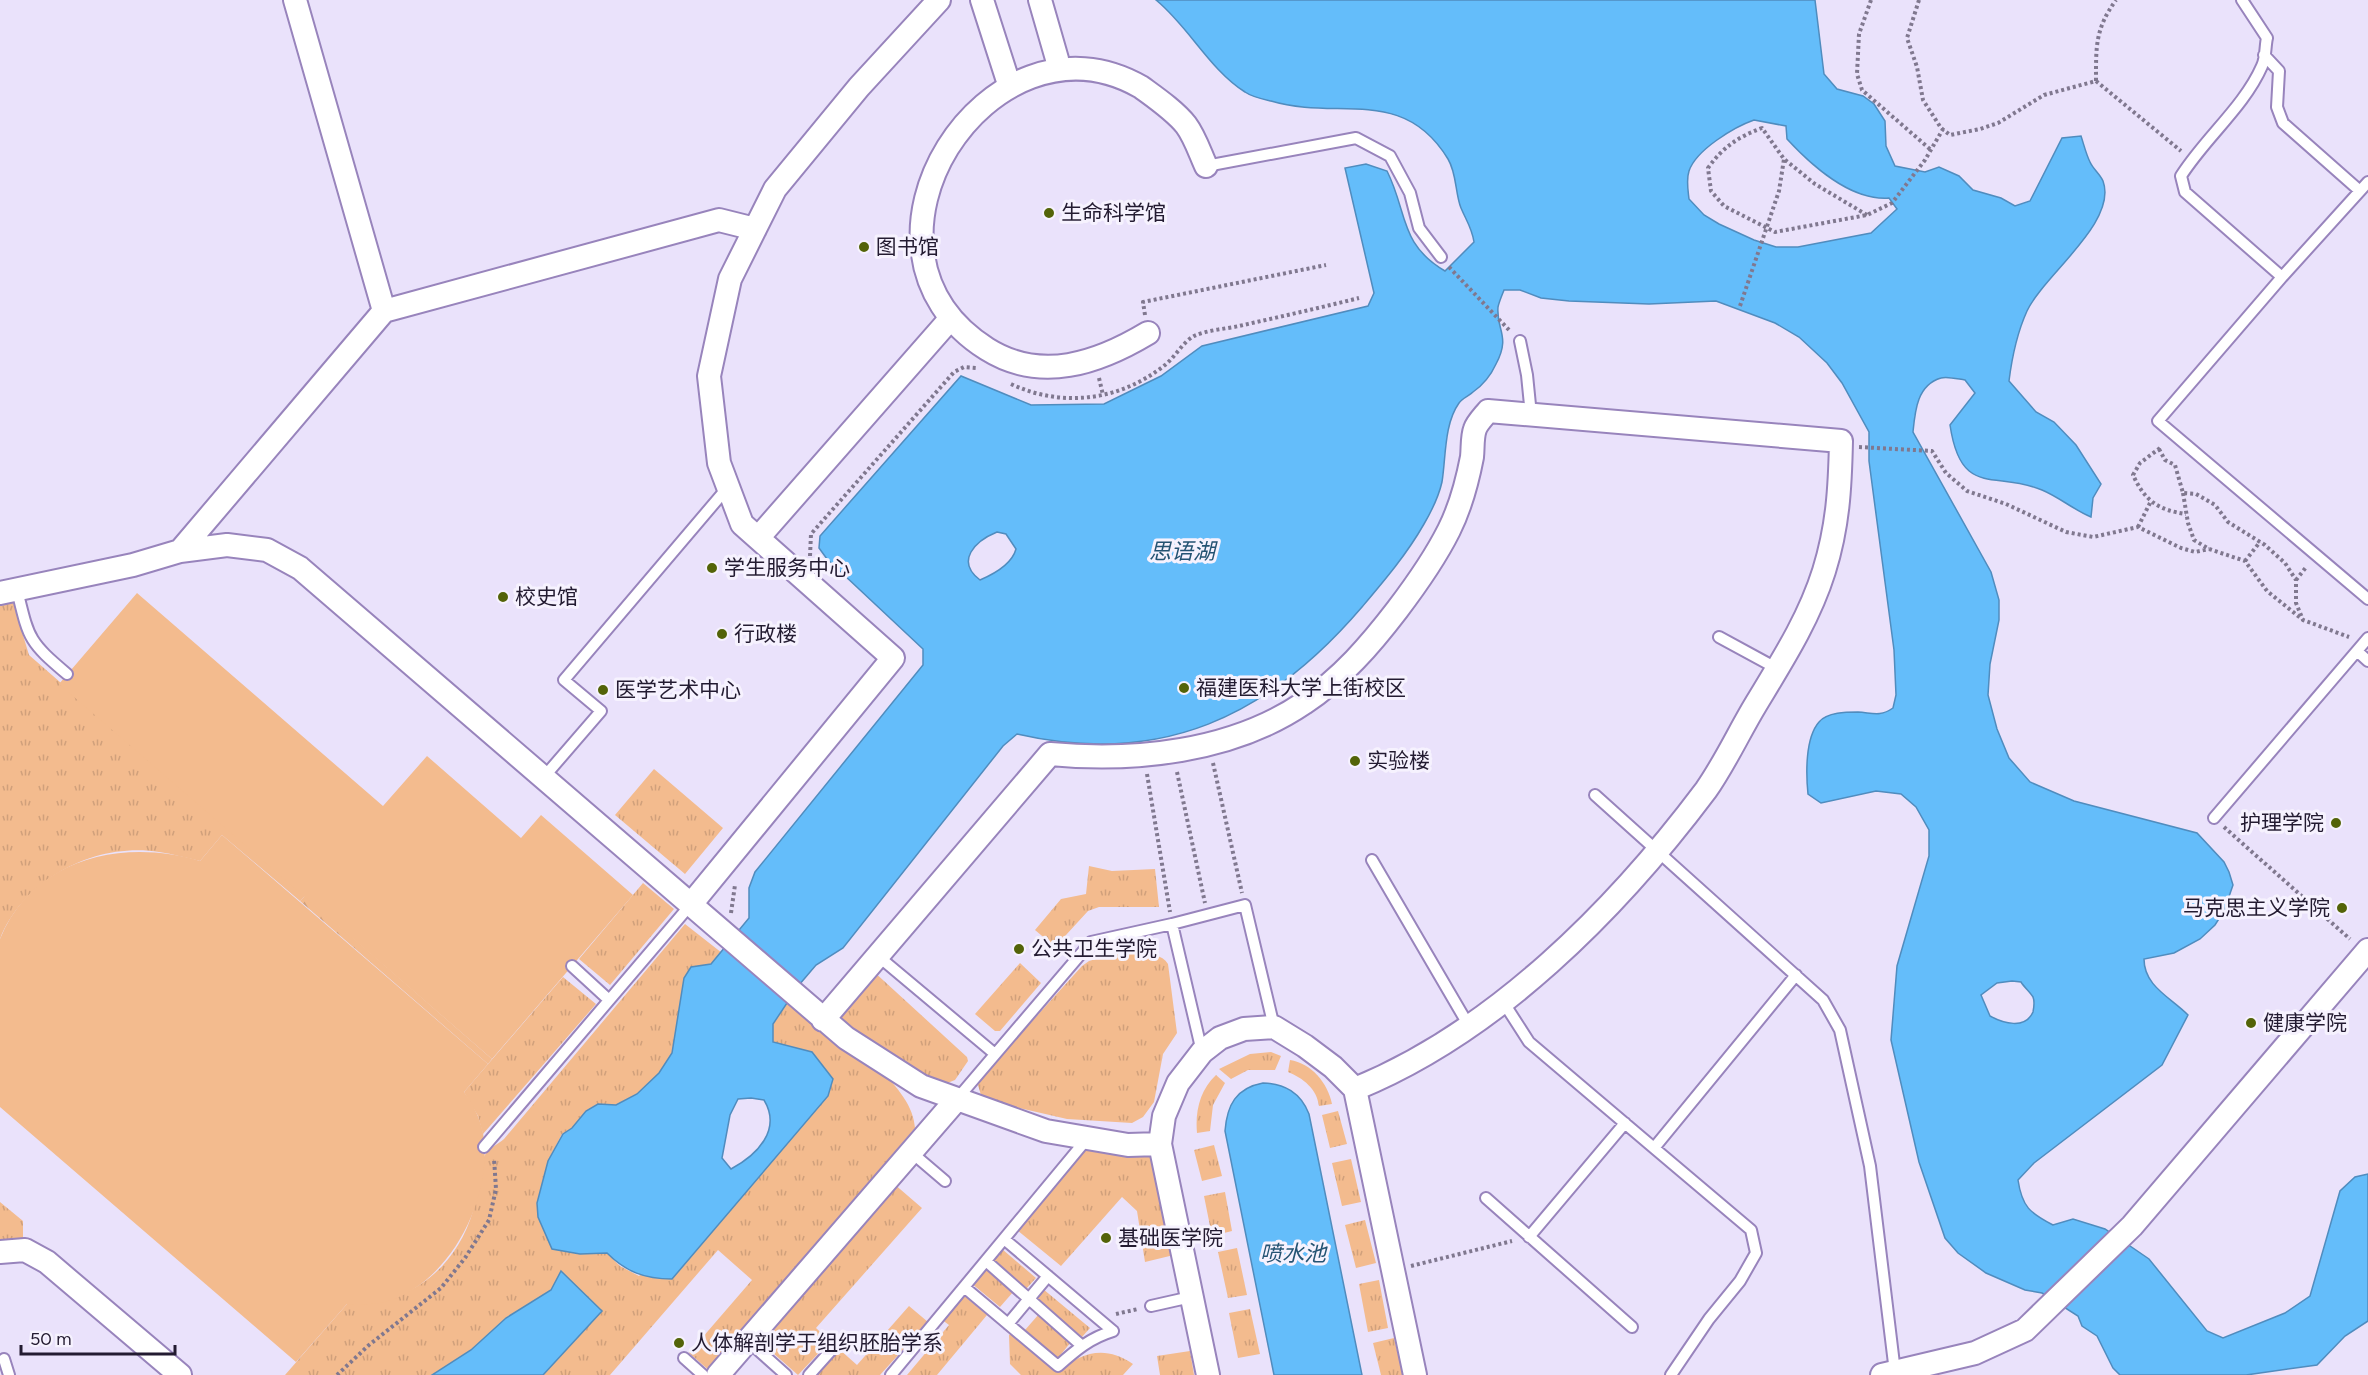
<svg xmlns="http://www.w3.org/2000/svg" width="2368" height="1375" font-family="Figtree,'Noto Sans SC',sans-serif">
<defs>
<pattern id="grass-tufts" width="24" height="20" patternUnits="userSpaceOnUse" patternTransform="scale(1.5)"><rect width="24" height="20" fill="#f3bb8e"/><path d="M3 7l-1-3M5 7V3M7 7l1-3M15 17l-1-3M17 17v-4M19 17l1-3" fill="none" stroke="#d0a07b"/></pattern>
<pattern id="forest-firs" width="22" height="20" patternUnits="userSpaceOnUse" patternTransform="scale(1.5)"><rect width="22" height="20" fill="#f3bb8e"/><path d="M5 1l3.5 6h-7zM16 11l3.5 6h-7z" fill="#d0a07b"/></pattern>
</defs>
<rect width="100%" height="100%" fill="#eae2fb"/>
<path fill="url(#grass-tufts)" d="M13,602L29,655L305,896L300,901L222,835L200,861C187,858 173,854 159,852C95,842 24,879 0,939V605Z
M654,769L723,828L685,874L615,815Z
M1089,866L1112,871L1155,869L1159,907H1099L1088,911L1055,947L1035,930L1061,899L1086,894Z
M643,883L674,909L610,985L579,959Z
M685,924L722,953L711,964L691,968L682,991L680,1015L672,1053L659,1073L637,1094L616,1105L598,1104L586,1111L572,1128L562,1134L548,1161L537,1203L580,1254L607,1253L620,1266L639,1276L833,1079L812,1052L773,1042V1024L788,1001C825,1029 913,1079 915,1128L711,1372L689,1353L752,1280L718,1250L610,1375H543L601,1312L551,1290L506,1318L471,1350L432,1375H285L347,1304C408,1306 456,1269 473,1211C478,1194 479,1171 484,1157C486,1150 498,1144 504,1139Z
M1113,954C1129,953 1159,949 1168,964L1177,1033L1163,1054L1154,1102L1143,1117L1132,1123L1067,1119L1006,1105L981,1095L977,1082L1082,966L1089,961Z
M1020,963L1041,983L1000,1031H995L975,1014Z
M872,970L967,1057L968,1061L955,1080L937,1087L830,1021Z
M563,977L596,1004L483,1134L478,1116L464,1092Z
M1271,1052L1281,1056L1275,1070H1248L1231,1079L1219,1069L1250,1054Z
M1290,1060C1311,1063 1328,1083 1332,1104L1319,1106C1317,1089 1303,1078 1288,1072Z
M1216,1075L1225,1083L1213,1105L1210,1131L1197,1133C1195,1111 1200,1090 1216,1075Z
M1338,1111L1347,1144L1330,1148L1322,1115Z
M1214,1145L1222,1176L1202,1181L1194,1150Z
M1088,1146L1155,1149L1178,1254L1145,1262L1137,1211L1122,1197L1061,1266L1017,1230Z
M1351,1159L1361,1202L1342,1206L1332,1163Z
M893,1183L922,1208L816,1328L830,1341L798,1375L756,1338Z
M1225,1192L1232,1231L1212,1236L1204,1196Z
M0,1202L23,1221V1241L0,1245Z
M1365,1220L1376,1263L1356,1268L1345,1225Z
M1237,1248L1247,1295L1228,1298L1218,1252Z
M1002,1249L1036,1278L1026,1289L992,1260Z
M985,1267L1014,1291L1000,1307L971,1283Z
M1379,1280L1388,1328L1368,1332L1359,1284Z
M1043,1289L1090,1328L1082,1337L1036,1298Z
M962,1294L987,1315L937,1375H907L949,1325L941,1319Z
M909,1306L928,1322L880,1375H815L839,1349L857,1365Z
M1250,1309L1260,1354L1238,1358L1229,1313Z
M1039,1314L1071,1342L1058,1358L1025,1330Z
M1013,1332L1057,1372C1082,1352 1105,1345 1133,1364L1123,1375H1021L1010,1364L1009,1335Z
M1394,1338L1403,1375H1381L1373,1343Z
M1190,1351L1194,1375H1160L1157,1356Z"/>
<path fill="url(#forest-firs)" d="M305,896L492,1059L488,1064L300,901Z"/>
<path fill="#f3bb8e" d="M137,593L383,806L427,756L521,838L541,815L633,895L492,1059L59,684Z
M222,835L488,1064L464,1092C473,1104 480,1118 483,1133C494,1196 451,1282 388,1301C375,1305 360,1305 347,1304L296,1362L0,1107V939C33,858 123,838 200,861Z"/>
<path fill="#64bdfa" stroke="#508cbe" stroke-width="1.5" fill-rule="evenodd" d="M1156,0H1815L1824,74L1837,89L1863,96L1874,104L1885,121L1886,146L1895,166L1925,172L1939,167L1959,176L1973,190L2001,198L2015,206L2030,201L2062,138L2081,136C2084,145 2086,154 2090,162C2093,169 2100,174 2103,181C2118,222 2044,275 2027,311C2017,333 2012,357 2009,381L2036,412L2054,422L2076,445L2101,484L2093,498L2091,517C2074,510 2059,497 2042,490C1995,470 1961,499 1950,425L1975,393L1965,380C1958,379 1947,376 1941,378C1917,385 1915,411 1913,432L1991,572L1999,600V620L1990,664L1988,695L1997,729L2009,758L2030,782L2074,801L2197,833L2224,862L2229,872L2233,885L2224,911L2215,925L2200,939L2174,953L2144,959C2144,986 2170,997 2188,1015L2162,1065L2034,1163L2018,1180C2022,1207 2030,1213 2053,1225L2073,1219L2105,1229L2149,1259L2207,1331L2223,1338L2285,1313L2310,1296L2340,1191L2355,1177L2368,1174V1321L2345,1336L2317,1365L2246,1375H2120L2113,1368L2097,1336L2082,1326L2078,1316L2042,1293L2025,1290L1986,1273L1958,1253L1945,1238L1919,1162L1891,1040L1897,966L1929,856V830L1916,807L1901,794L1876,791L1821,803L1808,794C1806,774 1805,738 1819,722C1827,712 1847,712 1858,712C1873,713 1880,717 1893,708L1896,695L1894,650L1869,461V432L1842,383L1827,363L1799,337L1775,323L1716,301L1649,304L1569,301L1541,298L1520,290H1504C1502,295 1499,302 1498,307C1496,330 1511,336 1496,364C1491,375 1483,385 1473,392C1469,396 1462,398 1459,403C1444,424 1446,457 1442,482C1439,495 1431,512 1424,524C1407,554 1384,581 1362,607C1268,717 1161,767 1017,734L1003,746L843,948L816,965L799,985L773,1024V1042L812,1052L833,1079L828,1096L672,1279C645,1279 626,1272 607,1253L580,1254L552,1249L538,1217L537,1203L548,1161L563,1134L572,1128L586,1111L598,1104L616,1105L637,1094L659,1073L672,1053L684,978L691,967L711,964L749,918V888L755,872L923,665V649L827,559L819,548L820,536L961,376L1031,405L1104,404L1161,376L1202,346L1368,306L1374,293L1345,168L1366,164L1387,171C1408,213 1399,244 1445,271L1474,242C1472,228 1466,220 1461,208C1455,193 1457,174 1448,159C1403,85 1338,121 1271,101C1262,99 1252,97 1245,92C1209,69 1189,27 1156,0ZM1754,120L1786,126L1787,139C1811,165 1851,201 1889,198L1897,209L1871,233L1798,247H1776L1754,240L1719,224L1704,215L1689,199C1688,190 1686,180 1689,171C1696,150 1734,127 1754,120ZM997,532L1006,534L1016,549C1012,564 994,574 980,580C955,561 975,541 997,532ZM2012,981L2021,982C2024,987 2030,992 2033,997C2035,1002 2034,1007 2033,1012C2025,1030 2003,1023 1990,1016L1981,995L1997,983ZM751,1098L764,1100C782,1130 757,1155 731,1169L722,1158L730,1115L738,1099Z
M1263,1083C1284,1083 1301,1093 1309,1114L1362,1375H1274L1225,1131C1227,1105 1236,1088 1263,1083Z
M561,1271L602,1311L543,1375H432L471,1350L506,1318L551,1290Z"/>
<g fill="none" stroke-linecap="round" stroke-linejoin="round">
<g stroke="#9884bc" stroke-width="14">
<path id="lane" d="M2242,0L2267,38C2265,46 2266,58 2262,66C2244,107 2205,138 2181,176L2185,192L2282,277
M2264,55L2279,71L2277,107L2283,123L2360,191
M1206,166L1356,138L1390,156L1410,193L1419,228L1441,257
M2368,182L2282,277L2158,421L2368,599
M1520,341L1527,375L1531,415
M17,590C29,639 28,641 67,674
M1719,637L1778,669
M2357,651L2368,661
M544,777L601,711L564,680L728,487
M1595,795L1823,1000L1840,1030L1870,1166L1895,1372
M2214,818L2368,638
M1372,860L1469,1026
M1172,924L1245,905L1274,1027
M878,956L995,1054
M572,966L609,1000
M1502,1000L1529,1042L1654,1148L1796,975
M957,1099L1091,942L1172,924L1202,1052
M484,1147L692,903
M1654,1148L1751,1230L1756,1253L1740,1281L1709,1319L1671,1375
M911,1152L945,1181
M1486,1198L1632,1327
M1529,1237L1625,1123
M1004,1239L1113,1331
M986,1261L1081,1345
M964,1287L1058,1366C1076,1350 1090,1338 1113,1331
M1151,1306L1191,1297
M1008,1324L1048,1276
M748,1341L786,1375
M684,1358L703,1375
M4,1359L9,1375
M809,1375L835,1346
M891,1375L1086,1140"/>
</g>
<g stroke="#9884bc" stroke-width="26">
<path id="street" d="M295,0L384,311
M982,0L1007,78
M1040,0L1057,59
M1148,333C1098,363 1041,383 987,349C828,248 990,0 1141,87C1156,98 1175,111 1186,125C1195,137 1200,153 1206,166
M758,538L951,318
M180,551L384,311L719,220L755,229
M0,593L133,565L180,551L227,545L267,550L300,568L846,1038L921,1086L1046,1131L1128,1145L1160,1144
M692,903L893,658L742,524L719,463L709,376L730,279L775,189L859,87L939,0
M823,1020L1050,754C1134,762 1232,752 1304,703C1341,679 1371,644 1397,610C1416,585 1435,558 1449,530C1461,506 1467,483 1472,457C1473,448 1472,437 1475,429C1477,423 1484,416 1488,411L1841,441C1840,488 1838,526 1824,571C1809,619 1782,661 1756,704C1739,732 1725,763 1706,790C1616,910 1495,1032 1355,1089
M0,1252L25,1250L47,1262L180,1375
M718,1375L957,1099
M1208,1375L1160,1144L1164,1116L1178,1083L1202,1052L1220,1038L1244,1029L1274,1027L1305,1046L1333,1067L1355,1089L1415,1375
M1882,1375L1975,1353L2025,1330L2132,1226L2368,950"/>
</g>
<path stroke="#80788f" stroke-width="4" stroke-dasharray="3 3" stroke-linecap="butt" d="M1871,0L1859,34L1857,74L1862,90L1931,150
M1919,0L1907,38L1917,67L1923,100L1941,128L1950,135L1980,129L1998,123L2044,95L2096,81L2181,151
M2096,81C2096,47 2095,29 2116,0
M1867,215L1815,184L1784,159L1762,128C1738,137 1723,147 1708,168L1711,191L1724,206L1775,232L1867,215L1892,203L1925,160L1943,129
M1449,267L1510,331
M1740,306L1779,191L1784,159
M1145,315L1143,302L1326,265
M1099,378L1103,395
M1011,384C1062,408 1120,401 1165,365C1175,357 1183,342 1194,336C1207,330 1225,329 1239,326C1279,317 1319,308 1359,298
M1859,447L1932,451L1946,473L1967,491L2006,504L2066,532L2093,537L2138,527L2181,548L2195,552L2209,549
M2160,448L2140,463L2133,475C2145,501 2158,510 2186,514
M2159,449L2165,460L2175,465L2183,493L2196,494L2215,505L2228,522L2265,545L2285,563L2296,580V603L2303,620L2349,637
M2183,493L2188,523L2194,540L2209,549L2245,561L2267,591L2303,620
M2138,527L2150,503
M810,556L811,534L954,372L964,367L977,368
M2245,561L2260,542
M2296,580L2307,566
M1213,763L1242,893
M1177,772L1205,903
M1147,774L1170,912
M2224,827L2350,939
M731,913L735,885
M1411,1266L1512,1241
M1116,1314L1138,1309
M337,1375L369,1345L441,1288L465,1258L489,1220L496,1189L494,1158"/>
<use href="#lane" stroke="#fff" stroke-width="10"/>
<use href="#street" stroke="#fff" stroke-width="22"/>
</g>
<g fill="#536308" stroke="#f6f2fe" stroke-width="2">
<circle cx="1049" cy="213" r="6"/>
<circle cx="864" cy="247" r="6"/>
<circle cx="712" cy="568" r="6"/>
<circle cx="503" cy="597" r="6"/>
<circle cx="722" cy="634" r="6"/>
<circle cx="1184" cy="688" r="6"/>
<circle cx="603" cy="690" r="6"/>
<circle cx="1355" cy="761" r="6"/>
<circle cx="2336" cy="823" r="6"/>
<circle cx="2342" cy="908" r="6"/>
<circle cx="1019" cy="949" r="6"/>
<circle cx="2251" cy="1023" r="6"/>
<circle cx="1106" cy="1238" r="6"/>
<circle cx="679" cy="1343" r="6"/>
</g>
<g text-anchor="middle" stroke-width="6" stroke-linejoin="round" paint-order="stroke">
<g font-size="21" fill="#231b31" stroke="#f6f2fe" text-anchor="start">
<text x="1061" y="220">生命科学馆</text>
<text x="876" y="254">图书馆</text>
<text x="724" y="575">学生服务中心</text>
<text x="515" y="604">校史馆</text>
<text x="734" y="641">行政楼</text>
<text x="1196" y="695">福建医科大学上街校区</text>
<text x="615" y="697">医学艺术中心</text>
<text x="1367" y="768">实验楼</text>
<text x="2324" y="830" text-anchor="end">护理学院</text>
<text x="2330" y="915" text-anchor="end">马克思主义学院</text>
<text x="1031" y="956">公共卫生学院</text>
<text x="2263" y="1030">健康学院</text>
<text x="1118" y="1245">基础医学院</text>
<text x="691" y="1350">人体解剖学于组织胚胎学系</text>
</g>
<g font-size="22" font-style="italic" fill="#245373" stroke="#f6f2fe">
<text x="1182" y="559">思语湖</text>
<text x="1293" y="1261">喷水池</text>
</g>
</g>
<path d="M21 1345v9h154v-9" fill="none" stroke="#231b31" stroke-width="3"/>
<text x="30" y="1345" font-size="18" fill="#231b31" stroke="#f6f2fe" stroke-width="4.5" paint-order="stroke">50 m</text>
</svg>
